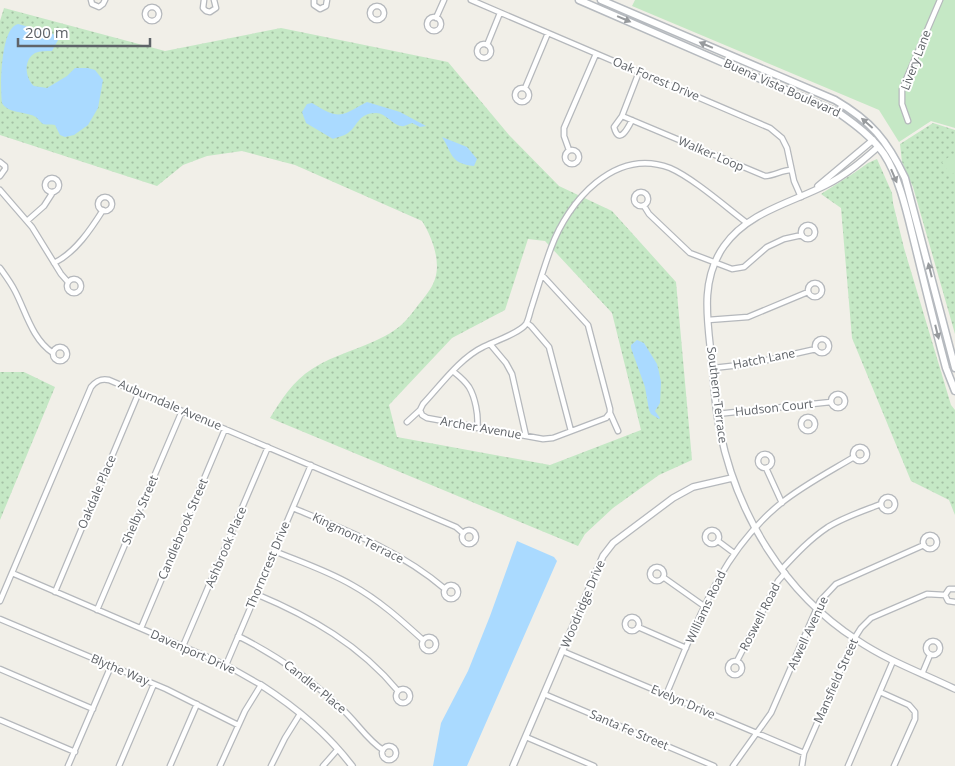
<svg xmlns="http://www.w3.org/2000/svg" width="955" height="766" font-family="'Open Sans',sans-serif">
<defs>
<pattern id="grass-dots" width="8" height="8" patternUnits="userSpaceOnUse" patternTransform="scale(1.25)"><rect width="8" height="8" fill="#c5e8c5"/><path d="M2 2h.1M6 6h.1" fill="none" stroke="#a3c0a4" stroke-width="1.8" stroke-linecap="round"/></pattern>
</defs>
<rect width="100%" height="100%" fill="#f1efe8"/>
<path fill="url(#grass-dots)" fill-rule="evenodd" d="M4,8L165,51L281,28L448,62L509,135L559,186L612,211L676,282L692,460L659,475L613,508L585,534L578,546L270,418C281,400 293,381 312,369C335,354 361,349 385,336C399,329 407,320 416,308C422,300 432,289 435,279C441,261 432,237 422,221L295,165L242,151L207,156L183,165L157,186L0,135V21ZM528,239L545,241L612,313L641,430L550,465L397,437L389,405L452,338L505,310Z
M933,123L955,130V334L913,187L902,162L900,144Z
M877,159L892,193L893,203L904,248L951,405L955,410V515L949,500L911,481L852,338L841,208L821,194L854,173L868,163Z
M0,372H24L55,387L0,520Z"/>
<path fill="#c5e8c5" d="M635,0H955V128L931,121L899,142L879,110L632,6Z
M953,154L955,155V172L951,175L942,162Z"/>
<path fill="#aadaff" d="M18,24L48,32L53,34L58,40L52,51C47,51 40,51 35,53C23,60 25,78 34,86L47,88L67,76L75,68H88L95,70L103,80L98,108L88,125L74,135L65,137L60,135L55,125C51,124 46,125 43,124C40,122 38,118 34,116C26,112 7,113 2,103C0,89 0,28 18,24Z
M367,102L400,112L426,126L420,127L412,123C409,124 407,125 404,126C394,128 387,113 376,113C358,113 358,126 348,133C344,136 337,137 333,139L306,123L302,112L307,104L312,103C340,120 339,117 367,102Z
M442,137L467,147L477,159L474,166C450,164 452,152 442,137Z
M637,340L644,343L657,364L659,372L661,382L660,403L655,411L660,418L659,419L651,414L649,410L645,387L631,348V345Z
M517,541L554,557L557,561L467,766H433L441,723L468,671L490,616Z"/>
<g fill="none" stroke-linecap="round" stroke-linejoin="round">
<g stroke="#b5b8bc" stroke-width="7">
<path id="minor" d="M91,0L92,4L99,7L103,4L105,0
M204,0L203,8L206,11L210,12L216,8L214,0
M314,0V5L320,9L326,6L327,0
M471,0L770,128L782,138L787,148L794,181L801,197
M370 13a7 7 0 1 1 14 0a7 7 0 1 1-14 0Z
M145 14a7 7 0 1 1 14 0a7 7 0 1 1-14 0Z
M427 24a7 7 0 1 1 14 0a7 7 0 1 1-14 0Z
M436,18L444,0
M477 51a7 7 0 1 1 14 0a7 7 0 1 1-14 0Z
M487,45L500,13
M639,72L622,116L765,176C774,176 782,170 791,170
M525,88L548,33
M515 95a7 7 0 1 1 14 0a7 7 0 1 1-14 0Z
M622,116L614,127C619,146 628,128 632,120
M908,121L902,104V89L940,0
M569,150L564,136V128L596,54
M565 157a7 7 0 1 1 14 0a7 7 0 1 1-14 0Z
M0,162L5,166V169L0,176
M45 185a7 7 0 1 1 14 0a7 7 0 1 1-14 0Z
M0,190L32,227L61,274L68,282
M634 199a7 7 0 1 1 14 0a7 7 0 1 1-14 0Z
M98 204a7 7 0 1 1 14 0a7 7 0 1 1-14 0Z
M644,206L649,214L690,253L732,269L744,267L767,247L784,239L802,235
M27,221L44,206L53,192
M801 232a7 7 0 1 1 14 0a7 7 0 1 1-14 0Z
M54,263C75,253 91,229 103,210
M0,268C5,275 11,283 15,291C26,312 32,339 53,353
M542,275L588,325L610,409V413L606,418L553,438L543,439L427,418L422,415L420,410L423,404C440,386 460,358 483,347C493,342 520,333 526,324C529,319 530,311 532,306C538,287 544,267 551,248C568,201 615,147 670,168C693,178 726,207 747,223
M67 286a7 7 0 1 1 14 0a7 7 0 1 1-14 0Z
M808 290a7 7 0 1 1 14 0a7 7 0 1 1-14 0Z
M708,320L748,317L808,292
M527,323L531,326L549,347L571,431
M815 346a7 7 0 1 1 14 0a7 7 0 1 1-14 0Z
M490,344L506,363L512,374L526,436
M53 354a7 7 0 1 1 14 0a7 7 0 1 1-14 0Z
M713,368L749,364L816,349
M454,372C459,376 465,381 469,387C475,397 479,416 477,428
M831 401a7 7 0 1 1 14 0a7 7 0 1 1-14 0Z
M610,413L618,431
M717,414L831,402
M801 424a7 7 0 1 1 14 0a7 7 0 1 1-14 0Z
M407,422L420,410
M853 454a7 7 0 1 1 14 0a7 7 0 1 1-14 0Z
M758 461a7 7 0 1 1 14 0a7 7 0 1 1-14 0Z
M766,468L782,503
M881 504a7 7 0 1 1 14 0a7 7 0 1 1-14 0Z
M293,508C346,530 401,551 445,589
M462 537a7 7 0 1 1 14 0a7 7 0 1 1-14 0Z
M705 537a7 7 0 1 1 14 0a7 7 0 1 1-14 0Z
M923 542a7 7 0 1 1 14 0a7 7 0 1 1-14 0Z
M718,541L734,553
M274,551C301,562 328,571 352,585C379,600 401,620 423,640
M650 574a7 7 0 1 1 14 0a7 7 0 1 1-14 0Z
M782,569C796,554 810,539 828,527C844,517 863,511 881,504
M12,573L226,665L261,685L245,711L220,766
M663,577L704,606
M444 592a7 7 0 1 1 14 0a7 7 0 1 1-14 0Z
M955,589H949L945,595L948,601L955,602
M55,592L139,392
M256,594C311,617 360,645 398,691
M0,601L91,387C96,381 101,378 109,380L456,527L463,533
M97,610L182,411
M625 624a7 7 0 1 1 14 0a7 7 0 1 1-14 0Z
M0,619L166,689L238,725
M638,627L686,648
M141,628L225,429
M238,636C276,655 311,679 342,709C356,721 367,740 383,750
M422 644a7 7 0 1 1 14 0a7 7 0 1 1-14 0Z
M926 648a7 7 0 1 1 14 0a7 7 0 1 1-14 0Z
M183,646L268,447
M562,651L804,753
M728 668a7 7 0 1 1 14 0a7 7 0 1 1-14 0Z
M737,661L778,581L785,573
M226,665L311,465
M0,669L93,709
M922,674L930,655
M396 696a7 7 0 1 1 14 0a7 7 0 1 1-14 0Z
M880,692L909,705L915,712V719L894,766
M544,694L714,766
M666,695C696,625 719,554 780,504C802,486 829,472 854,457
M0,720L75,752
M526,737L594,766
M382 753a7 7 0 1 1 14 0a7 7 0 1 1-14 0Z
M68,766L111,666
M119,766L154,684
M170,766L197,704
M271,766L285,738L300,714
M323,766L338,749
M733,766L771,713L820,601L836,584L924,545
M802,766L804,753L854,639L861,628L871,618L927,594L945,595
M848,766L893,661"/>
</g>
<g stroke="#b5b8bc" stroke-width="8">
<path id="tertiary" d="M878,147C862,161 846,175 826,185C791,203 748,212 724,246C699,281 708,323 712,363C714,386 715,409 720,431C737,514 784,593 857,640C888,661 922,673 955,689
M818,186L873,140
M261,685C295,707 328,734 352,766
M513,766L603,556L613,543L673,498L693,487L732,478"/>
</g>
<g stroke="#b6babf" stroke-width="9">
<path id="secondary" d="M579,0L839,113C856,125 872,137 884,154C900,178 908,217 915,245C925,286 935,327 946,368L955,391
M601,0L835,100C871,121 887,140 905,178L955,368"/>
</g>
<use href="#minor" stroke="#fff" stroke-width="4.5"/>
<use href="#tertiary" stroke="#fff" stroke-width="5.5"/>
<use href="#secondary" stroke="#fff" stroke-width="6"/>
</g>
<defs><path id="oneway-solid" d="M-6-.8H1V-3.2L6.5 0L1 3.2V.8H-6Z" transform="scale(1.25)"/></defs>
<g fill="#979a9d">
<use href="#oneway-solid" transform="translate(624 19) rotate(23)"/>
<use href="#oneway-solid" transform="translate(706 45) rotate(-157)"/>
<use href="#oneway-solid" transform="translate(867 123) rotate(-139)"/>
<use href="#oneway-solid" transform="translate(894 176) rotate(67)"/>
<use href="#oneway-solid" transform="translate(930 270) rotate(-104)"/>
<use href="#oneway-solid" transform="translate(937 332) rotate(76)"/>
</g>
<g text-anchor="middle" stroke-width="4" stroke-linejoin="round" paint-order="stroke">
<g font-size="12" fill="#5f6368" stroke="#fff">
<text transform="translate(916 60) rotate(-69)" y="4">Livery Lane</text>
<text transform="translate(656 79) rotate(23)" y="4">Oak Forest Drive</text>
<text transform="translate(782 88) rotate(24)" y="4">Buena Vista Boulevard</text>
<text transform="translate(711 154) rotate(23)" y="4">Walker Loop</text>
<text transform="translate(764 359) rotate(-11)" y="4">Hatch Lane</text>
<text transform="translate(717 395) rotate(83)" y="4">Southern Terrace</text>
<text transform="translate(170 405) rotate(23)" y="4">Auburndale Avenue</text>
<text transform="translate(774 408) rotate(-6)" y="4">Hudson Court</text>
<text transform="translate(481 428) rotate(10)" y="4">Archer Avenue</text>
<text transform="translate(97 492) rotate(-67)" y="4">Oakdale Place</text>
<text transform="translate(140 510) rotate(-67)" y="4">Shelby Street</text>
<text transform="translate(183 529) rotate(-67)" y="4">Candlebrook Street</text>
<text transform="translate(358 538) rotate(26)" y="4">Kingmont Terrace</text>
<text transform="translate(226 547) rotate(-67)" y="4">Ashbrook Place</text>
<text transform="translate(268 565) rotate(-67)" y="4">Thorncrest Drive</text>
<text transform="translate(583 604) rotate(-67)" y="4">Woodridge Drive</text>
<text transform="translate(706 607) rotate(-65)" y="4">Williams Road</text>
<text transform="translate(760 617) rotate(-63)" y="4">Roswell Road</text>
<text transform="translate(808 633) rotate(-65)" y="4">Atwell Avenue</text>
<text transform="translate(193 652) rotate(24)" y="4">Davenport Drive</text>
<text transform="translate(120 670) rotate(23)" y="4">Blythe Way</text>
<text transform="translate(836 681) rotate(-66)" y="4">Mansfield Street</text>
<text transform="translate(315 687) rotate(39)" y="4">Candler Place</text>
<text transform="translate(683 702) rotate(23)" y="4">Evelyn Drive</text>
<text transform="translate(629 730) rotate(23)" y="4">Santa Fe Street</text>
</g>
</g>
<path d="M18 38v8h132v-8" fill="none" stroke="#5f6368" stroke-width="2.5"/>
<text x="25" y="38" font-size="15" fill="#5f6368" stroke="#ffffff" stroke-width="4" paint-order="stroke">200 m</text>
</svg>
